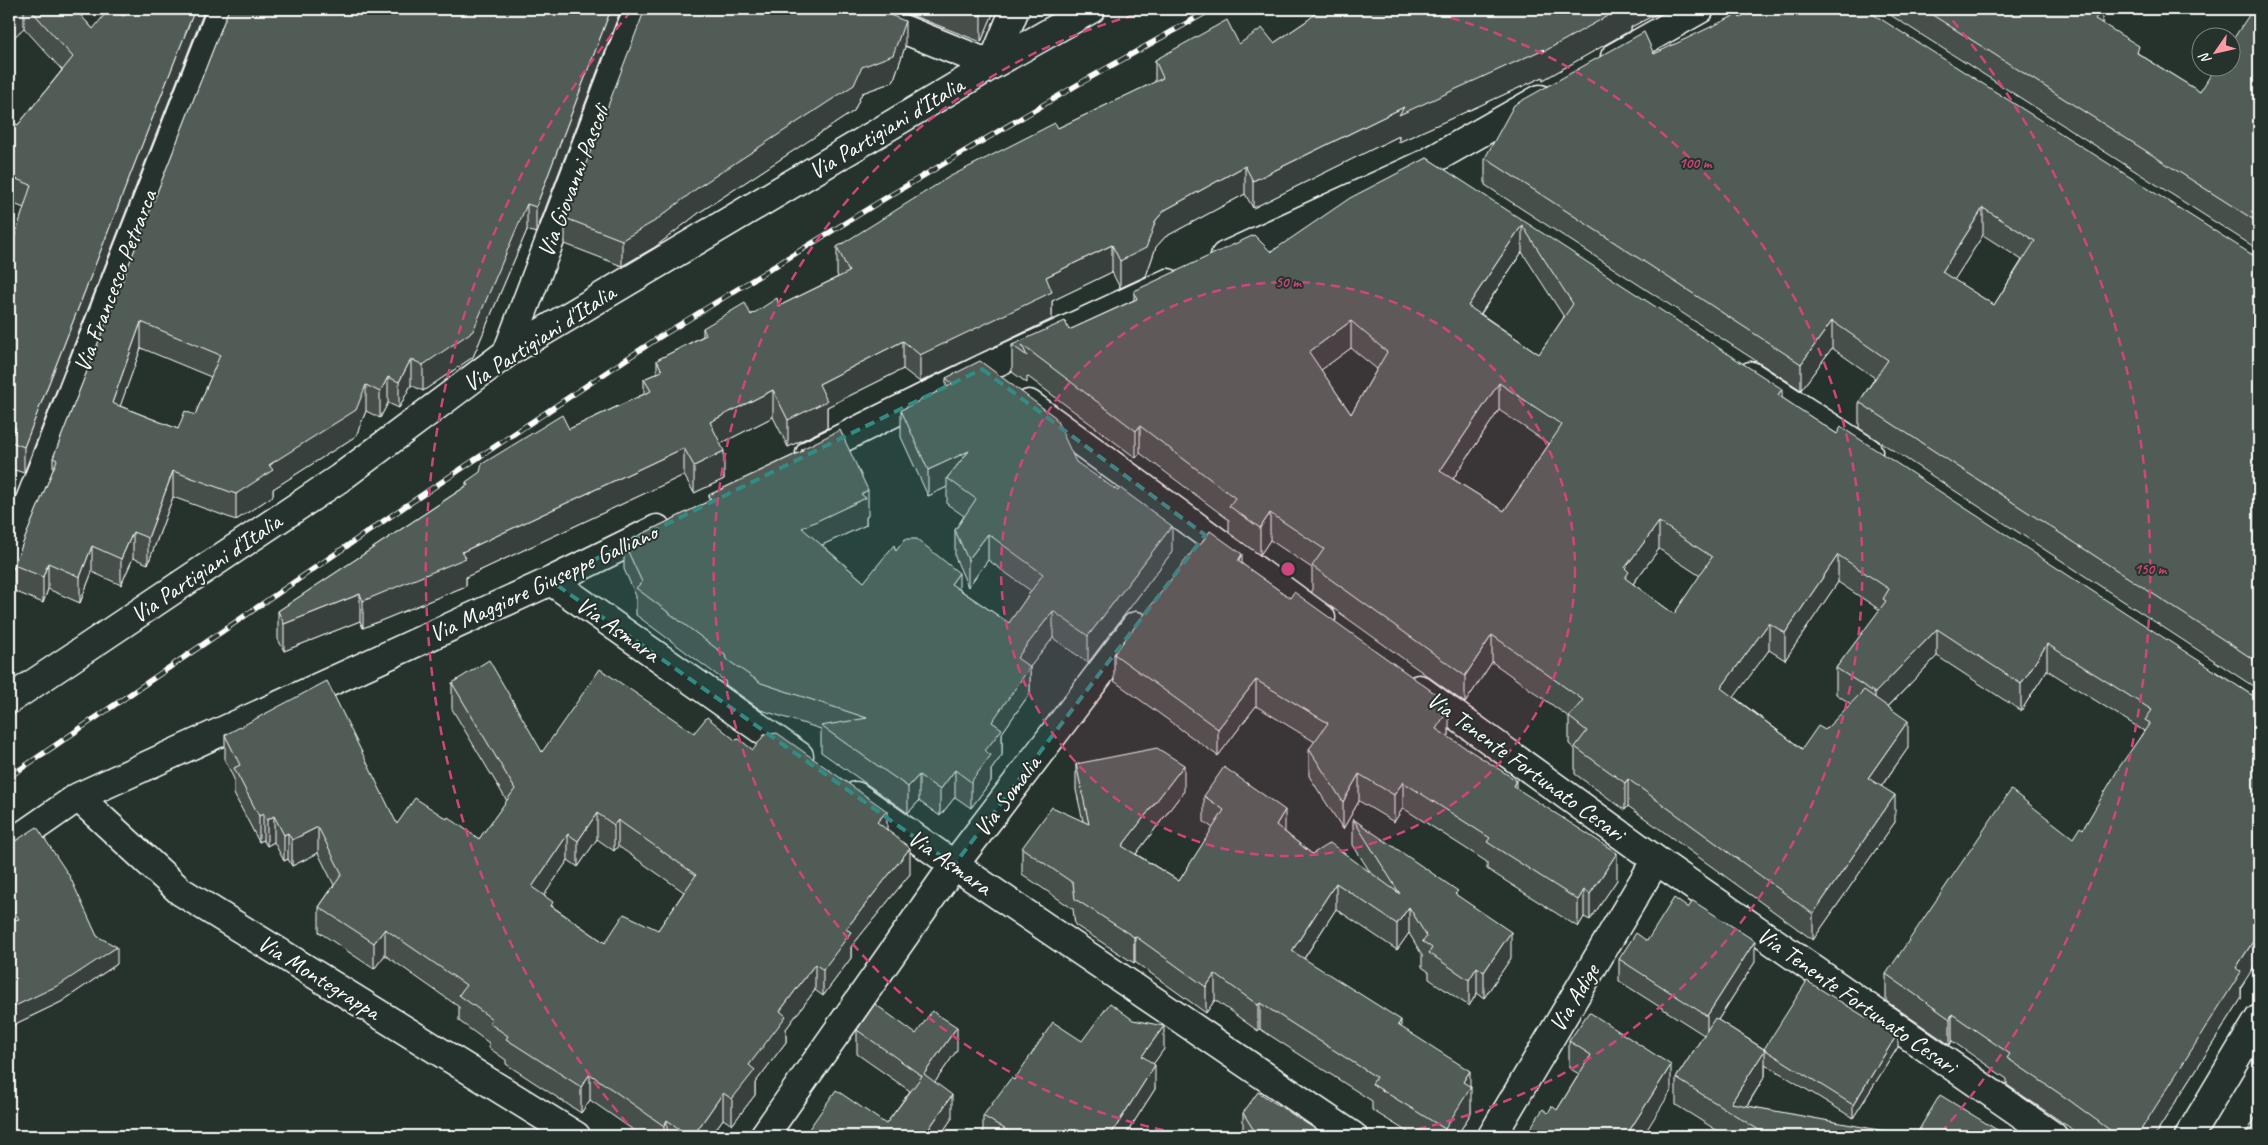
<svg xmlns="http://www.w3.org/2000/svg" width="2268" height="1145" font-family="Caveat,sans-serif">
<rect width="100%" height="100%" fill="#26332d"/>
<filter id="ink" filterUnits="userSpaceOnUse"><feTurbulence type="fractalNoise" baseFrequency=".02" numOctaves="2"/><feDisplacementMap in="SourceGraphic" scale="10" xChannelSelector="R" yChannelSelector="G"/><feConvolveMatrix kernelMatrix="1 2 1 2 8 2 1 2 1" color-interpolation-filters="sRGB"/></filter>
<g filter="url(#ink)">
<g fill="none" stroke-linecap="round" stroke-linejoin="round">
<g stroke="#fff" stroke-width="31">
<path id="street" d="M853,9L992,65L1015,9
M1615,57L1700,9
M1225,256L1425,164L1540,99
M507,353L638,9
M1751,376L1868,452
M1029,404L1321,618
M810,454L982,369L1168,283
M9,554L222,9
M551,581L799,756
M1419,689L1656,860L2053,1136
M9,700L340,478L507,353L992,65L1091,9
M856,796L954,865L1353,1136
M78,797L180,891L576,1136
M9,845L78,797L551,581L657,529
M764,1136L954,865L1136,626
M1492,1136L1656,860
M2189,1136L2259,1019"/>
</g>
<use href="#street" stroke="#26332d" stroke-width="28"/>
<g stroke="#fff" stroke-width="5.5">
<path id="rail" d="M9,777L407,505L658,338L884,199L1077,85L1212,9"/>
</g>
<use href="#rail" stroke="#26332d" stroke-width="4" stroke-dasharray="11" stroke-linecap="butt"/>
</g>
<path fill="#464f4b" stroke="#fff" fill-rule="evenodd" d="M9,9H75L93,29L124,16L127,9H205L24,473L9,468V243L12,245L24,208L9,202V121L18,125L62,70L24,28Z
M229,9H621L536,233L527,230L473,357L423,391L411,385L399,408L388,403L380,418L366,411L356,436L273,489V496L236,520L173,497L148,564L133,558L121,585L92,572L80,603L48,589L43,603L14,591V565L53,470V458ZM141,348L211,377L195,415L178,429L120,406Z
M896,9H995L981,42Z
M1320,9H1666L1631,27V30L1543,80V77L1399,142V136L1253,208L1245,194L1165,237L1156,247L1146,276L1120,288L1112,272L1052,301V319L920,382L903,369L827,407V428L788,447L773,417L720,444L724,479L694,493L684,475L466,577V586L363,628L360,621L284,651L278,639V611L466,486V482L569,429L644,394V379L657,373V360L703,336V328L779,306L838,277L837,274V247L1058,128L1155,82V60L1239,44L1274,43L1308,20Z
M1881,9H2102V23L2139,54L2200,92L2259,9V250Z
M1740,18L2251,254L2259,257V690L1859,428V402L1875,378L1832,348L1801,390L1485,185V158L1654,54ZM1983,235L2022,260L1994,305L1954,280Z
M905,47L893,82L862,93L854,111L700,212L655,247L622,266L565,244V218Z
M1427,158L1782,398L1837,434L2250,694L2241,999L2154,1136H2082L2069,1127L2007,1085V1079L1952,1041L1950,1045L1886,1001V974L2073,838L2083,829L2144,731L2047,670L2021,711L1937,656L1888,707L1908,748L1881,787L1895,822L1813,940L1628,806L1625,810L1575,774V749L1569,744V717L1492,662L1465,703L1312,593V568L1270,540L1260,555L1229,533V520L1140,453L1136,458L1027,376V383L1012,372V345L1069,330L1134,300V291L1271,252ZM1522,252L1564,317L1539,354L1481,314ZM1351,348L1377,369L1351,414L1321,370ZM1499,410L1549,444L1504,511L1453,479ZM1659,549L1700,576L1674,614L1633,584ZM1838,582L1880,610L1836,668V694L1851,704L1825,730L1802,749L1734,697L1769,650L1785,660Z
M946,378L1076,462L1172,552L1088,663L1053,638L1030,667V693L1002,733V755L991,770V781L971,808L955,797L940,816L919,801L908,813L821,752V729L761,710L726,685L725,681L636,615V596L624,569V543L709,501V495L802,451V449L868,516L866,517V525L822,545L864,582L896,551L959,589L1009,623L1031,591L988,560L968,587L955,557V530L964,516L947,504V487L928,496L901,437V410L946,388Z
M1200,545L1242,564L1290,598L1447,707L1449,735L1448,737L1516,788L1617,880L1590,920L1584,917L1578,927L1487,869V862L1403,808L1394,822L1359,801L1343,829L1309,776V749L1315,742L1256,706L1218,756L1114,681V654Z
M452,683L542,752L694,733L735,740L887,829L910,874L851,947V958L823,996L815,990L786,1029V1042L755,1083V1095L732,1125L723,1119L711,1136H642L590,1100L581,1113L506,1064V1060L489,1048V1043L459,1021V1007L385,955L374,969L319,932V907L334,885L318,853L292,866L288,859L284,861L274,842L267,846L263,840L259,842L234,794V779L225,760V735L397,824L447,819L479,839L507,801L452,709ZM597,839L614,851L618,846L684,892L658,930L605,943L553,907L544,895L568,860L578,867Z
M1076,764L1184,791L1136,854L1179,881L1213,828L1204,822V796L1285,832L1312,854L1370,872L1353,845V819L1458,896L1511,958L1484,998L1477,993L1469,1006L1429,979V972L1422,967V955L1409,933L1397,950L1336,909L1304,959L1401,1028L1470,1086L1471,1113L1457,1136H1414L1372,1110V1101L1260,1029L1258,1031L1215,1000L1206,1013L1135,962L1134,963L1075,925L1073,909L1022,874V848L1083,821L1076,790Z
M17,840L97,936L117,964L61,1002L13,1025V1028L9,1031V843Z
M1647,941L1755,962L1718,1020L1764,1049L1898,1047L1853,1118L1765,1064V1076L1747,1106L1901,1136H1726L1676,1105V1078L1704,1035L1619,981V959Z
M857,1030L916,1034L957,1050L935,1082L952,1118L940,1136H804L886,1124L910,1091L857,1054Z
M1082,1041L1164,1049L1153,1064L1155,1089L1125,1136H983V1116L1014,1080Z
M1569,1041L1671,1091L1548,1113L1557,1110L1579,1074L1569,1068Z
M1243,1113L1326,1136H1243Z"/>
<path fill="#39403d" stroke="#fff" d="M17,9H24V28L9,42V16Z
M195,9H205L24,473V447Z
M611,9H621L536,233V207Z
M984,9H995L981,42V16Z
M1620,9H1666L1631,27V30L1543,80V77L1399,142V136L1253,208V181L1404,107Z
M2089,9H2102V35Z
M905,21V47L893,82L862,93L854,111L700,212L655,247L622,266V240L700,186L862,67Z
M1245,166V194L1165,237L1156,247L1146,276L1120,288V261L1165,210Z
M527,204V230L473,357L423,391V365Z
M1983,208V235L1942,299V272Z
M1522,225V252L1468,332V306Z
M1112,245V272L1052,301V319L920,382V355L1046,277Z
M1351,321V348L1309,379V352Z
M1832,321V348L1801,390V364Z
M141,322V348L112,429V403Z
M903,341V369L827,407V428L788,447V420L819,384Z
M411,359V385L399,408V382Z
M388,377V403L380,418V392Z
M1499,383V410L1440,498V471Z
M366,385V411L356,436L273,489V496L236,520V494Z
M1782,389V416L1778,395Z
M773,390V417L710,449V422Z
M1140,426V453L1136,458V431Z
M684,448V475L466,577V586L363,628V601L462,552Z
M724,451V479L694,493V466Z
M969,451L947,478V487L928,496V470Z
M173,471V497L148,564V538Z
M868,490V516L866,517V525L802,554V528Z
M1270,513V540L1260,555V528Z
M1659,522V549L1629,589L1625,605V568Z
M1172,526V552L1088,663V636Z
M133,532V558L121,585V559Z
M988,534V560L968,587V560Z
M92,546V572L80,603V577Z
M1242,554V581L1238,561Z
M1838,555V582L1785,660V633Z
M48,563V589L43,603V577Z
M959,573V599L951,584Z
M360,594V621L284,651V624Z
M1053,611V638L1030,667V693L1002,733V755L991,770V781L971,808V782L985,751L992,722L1017,658Z
M1769,623V650L1721,715V688Z
M1937,629V656L1875,720V693Z
M1492,635V662L1465,703V676Z
M2047,644V670L2021,711V684Z
M1256,680V706L1218,756V729Z
M1447,702V712L1449,709V735L1436,756V729L1445,705Z
M1908,721V748L1868,805V778Z
M1184,765V791L1122,872V846Z
M955,770V797L940,816V790Z
M1359,774V801L1343,829V802Z
M919,775V801L908,813V787Z
M1628,779V806L1625,810V783Z
M1516,780V807L1513,786Z
M1403,782V808L1394,822V795Z
M1895,795V822L1813,940V914Z
M1285,810V836L1276,825Z
M887,811V837L877,822Z
M597,813V839L578,867V841Z
M263,814V840L259,842V816Z
M274,816V842L267,846V820Z
M618,820V846L614,851V825Z
M318,827V853L292,866V840Z
M288,833V859L284,861V835Z
M568,834V860L532,913V887Z
M910,848V874L851,947V958L823,996V970L846,929Z
M1617,853V880L1590,920V894Z
M1336,883V909L1292,977V951Z
M1584,890V917L1578,927V900Z
M1409,907V933L1397,950V924Z
M385,929V955L374,969V943Z
M1511,932V958L1484,998V972Z
M2259,932V959L2241,987V999L2154,1136H2137L2236,968Z
M1135,936V962L1134,963V937Z
M1755,941V962L1707,1037V1016Z
M117,947V964L61,1002L13,1025V1028L9,1031V1013L11,1008Z
M815,964V990L786,1029V1042L755,1083V1095L732,1125V1099L749,1065L780,1011Z
M1477,967V993L1469,1006V980Z
M1215,974V1000L1206,1013V987Z
M1260,1003V1029L1258,1031V1005Z
M1952,1014V1041L1950,1045V1019Z
M1401,1020V1046L1398,1025Z
M1164,1026V1049L1142,1080V1056Z
M957,1027V1050L924,1098V1074Z
M1898,1033V1047L1853,1118V1105Z
M1765,1050V1076L1739,1118L1731,1103Z
M1155,1065V1089L1125,1136H1110Z
M1671,1065V1091L1643,1136H1626Z
M1470,1071V1089L1471,1087V1113L1457,1136H1445V1129L1463,1082Z
M590,1074V1100L581,1113V1087Z
M723,1093V1119L711,1136H693Z
M952,1095V1118L940,1136H924Z
M667,1120V1136H664V1126Z"/>
<path fill="#515c57" stroke="#fff" fill-rule="evenodd" d="M9,9H17L9,16Z
M30,9H75L93,29L109,9L124,16L127,9H195L24,447L9,441L16,428L9,425V243L12,245L31,185L9,176V121L18,125L73,57Z
M229,9H611L536,207L527,204L473,331L423,365L411,359L399,382L388,377L380,392L366,385L356,410L269,465L273,470L236,494L173,471L148,538L133,532L121,559L92,546L80,577L48,563L43,577L14,565L57,460L53,458ZM141,322L220,355L195,415L185,411L178,429L112,403Z
M645,9H875L905,21L893,55L862,67L854,85L700,186L655,221L622,240L565,218Z
M963,9H984L981,16Z
M1320,9H1620L1543,52L1544,49L1399,115L1404,107L1253,181L1245,166L1165,210L1156,220L1146,248L1120,261L1112,245L1046,277L1052,292L920,355L903,341L819,384L827,401L788,420L773,390L710,422L724,451L694,466L684,448L462,552L466,558L363,601L360,594L284,624L278,611L468,485L466,482L480,472L482,464L562,415L569,429L651,391L644,379L662,371L657,360L706,335L703,328L745,303L751,315L777,298L779,306L849,272L837,247L949,177L1055,123L1058,128L1163,78L1155,60L1227,20L1239,44L1262,28L1274,43L1308,20Z
M1751,9H1865L2251,254L2259,257V663L1859,402L1888,360L1832,321L1801,364L1485,158L1514,105L1644,32L1654,54L1738,14L1740,18ZM1983,208L2035,241L1994,305L1942,272Z
M1923,9H2102L2095,19L2139,46L2137,53L2200,92L2215,68H2230V44L2253,9H2259V223Z
M1427,158L1782,389L1778,395L1837,434L1841,427L2250,694L2258,697L2259,696V932L2236,968L2241,972L2137,1136H2118L2069,1100L2007,1058L2010,1054L1952,1014L1950,1019L1886,974L2011,790L2073,838L2080,827L2083,829L2120,766L2150,723L2145,720L2152,710L2047,644L2021,684L1937,629L1875,693L1836,668L1886,601L1883,599L1889,589L1838,555L1785,633L1769,623L1721,688L1802,749L1818,726L1825,730L1864,690L1908,721L1868,778L1895,795L1813,914L1628,779L1625,783L1575,747L1587,731L1569,717L1583,700L1492,635L1465,676L1312,566L1324,549L1270,513L1260,528L1229,506L1235,498L1140,426L1136,431L1022,345L1027,356L1012,345L1065,321L1069,330L1137,299L1134,291L1254,235L1271,252L1350,198ZM1522,225L1573,304L1539,354L1468,306ZM1351,321L1387,352L1351,414L1309,352ZM1499,383L1562,425L1504,511L1440,471ZM1659,522L1712,557L1674,614L1625,578L1629,572L1625,568Z
M980,361L1055,417L1076,462L1118,491L1120,488L1172,526L1088,636L1053,611L1017,658L1030,667L992,722L1002,729L985,751L991,755L971,782L955,770L940,790L919,775L908,787L821,726L867,718L761,683L726,659L725,655L636,588L642,582L624,543L711,500L709,495L803,451L802,449L840,430L868,490L861,494L866,498L802,528L864,582L894,545L896,551L905,539H917L959,573L951,584L1009,623L1043,574L988,534L968,560L955,530L976,499L947,478L969,451L928,470L901,410L953,384L946,378Z
M1210,531L1242,554L1238,561L1290,598L1294,592L1447,702L1445,705L1449,709L1436,729L1516,780L1513,786L1617,853L1590,894L1584,890L1578,900L1487,842L1490,838L1403,782L1394,795L1359,774L1343,802L1309,749L1328,723L1256,680L1218,729L1114,654L1198,544L1200,545Z
M489,660L542,752L600,669L694,733L707,717L735,740L739,739L753,750L764,735L777,733L887,811L877,822L910,848L846,929L851,932L823,970L815,964L780,1011L786,1016L749,1065L755,1070L732,1099L723,1093L693,1136H689L667,1120L664,1126L590,1074L581,1087L506,1039L508,1036L489,1023L492,1019L459,995L466,985L385,929L374,943L319,907L342,874L318,827L292,840L288,833L284,835L274,816L267,820L263,814L259,816L234,768L240,765L225,735L327,681L397,824L415,798L447,819L448,817L479,839L515,789L452,683ZM597,813L614,825L618,820L696,875L658,930L624,914L605,943L551,906L553,902L532,887L568,834L578,841Z
M1157,748L1184,765L1122,846L1179,881L1224,810L1204,796L1224,767L1285,810L1276,825L1312,854L1330,843L1400,894L1353,819L1458,891L1455,894L1511,932L1484,972L1477,967L1469,980L1429,953L1432,948L1422,941L1427,937L1409,907L1397,924L1336,883L1292,951L1401,1020L1398,1025L1470,1071L1463,1082L1471,1087L1445,1129L1372,1084L1376,1077L1260,1003L1258,1005L1215,974L1206,987L1135,936L1134,937L1075,899L1073,883L1022,848L1052,807L1089,824L1076,764Z
M37,827L70,877L97,936L117,947L61,984L11,1008L13,1010L9,1013V922L19,919L9,904V843L17,840Z
M1674,898L1688,908L1693,901L1755,941L1707,1016L1619,959L1636,933L1647,941Z
M1807,981L1867,1018L1869,1014L1898,1033L1853,1105L1764,1049Z
M1110,1003L1133,1020L1164,1026L1142,1056L1155,1065L1110,1136H1011L1013,1134L983,1116L1011,1078L1014,1080L1053,1022L1082,1041Z
M875,1004L916,1034L932,1011L957,1027L924,1074L952,1095L924,1136H804L836,1090L886,1124L922,1076L857,1030Z
M1589,1012L1671,1065L1626,1136H1525L1543,1109L1548,1113L1552,1106L1557,1110L1591,1055L1569,1041Z
M1715,1018L1765,1050L1731,1103L1901,1134L1899,1136H1759L1762,1132L1676,1078Z
M1258,1092L1326,1136H1257V1135L1243,1113Z
M1940,1095L2007,1136H1915Z
M2259,1111V1136H2250L2246,1134Z"/>
</g>
<path fill="#338b84" fill-opacity="0.2" stroke="#338b84" stroke-width="4" stroke-dasharray="10 6" stroke-linejoin="round" d="M982,369L1205,535L954,865L551,581Z"/>
<circle cx="1288" cy="569" r="287" fill="#ce467c" fill-opacity=".12"/>
<g fill="none" stroke="#ce467c" stroke-width="2.5" stroke-dasharray="9 6">
<circle cx="1288" cy="569" r="287"/>
<path d="M1193 1136A575 575 0 0 1 1154 10M1422 10A575 575 0 0 1 1383 1136"/>
<path d="M637 1135A862 862 0 0 1 633 9M1943 9A862 862 0 0 1 1939 1135"/>
</g>
<g text-anchor="middle" stroke-width="4" stroke-linejoin="round" paint-order="stroke">
<g font-size="24" fill="#fff" stroke="#26332d">
<text transform="translate(886 128) rotate(-31)" y="8">Via Partigiani d'Italia</text>
<text transform="translate(573 181) rotate(-69)" y="8">Via Giovanni Pascoli</text>
<text transform="translate(115 281) rotate(-69)" y="8">Via Francesco Petrarca</text>
<text transform="translate(539 338) rotate(-33)" y="8">Via Partigiani d'Italia</text>
<text transform="translate(206 568) rotate(-34)" y="8">Via Partigiani d'Italia</text>
<text transform="translate(543 583) rotate(-25)" y="8">Via Maggiore Giuseppe Galliano</text>
<text transform="translate(618 629) rotate(35)" y="8">Via Asmara</text>
<text transform="translate(1526 766) rotate(36)" y="8">Via Tenente Fortunato Cesari</text>
<text transform="translate(1007 796) rotate(-53)" y="8">Via Somalia</text>
<text transform="translate(950 862) rotate(35)" y="8">Via Asmara</text>
<text transform="translate(319 977) rotate(32)" y="8">Via Montegrappa</text>
<text transform="translate(1574 998) rotate(-59)" y="8">Via Adige</text>
<text transform="translate(1857 1000) rotate(35)" y="8">Via Tenente Fortunato Cesari</text>
</g>
</g>
<circle cx="1288" cy="569" r="8" fill="#ce467c" stroke="#26332d" stroke-width="2.5"/>
<g font-size="15" text-anchor="middle" font-weight="bold" fill="#ce467c" stroke="#26332d" stroke-width="4" stroke-linejoin="round" paint-order="stroke">
<text x="1695" y="168">100 m</text>
<text x="1288" y="287">50 m</text>
<text x="2150" y="574">150 m</text>
</g>
<rect width="2268" height="1145" fill="none" stroke="#26332d" stroke-width="30"/>
<rect x="15" y="15" width="2238" height="1115" fill="none" stroke="#fff" stroke-width="2" filter="url(#ink)"/>
<g transform="translate(2216 52) rotate(236)"><circle r="24" fill="#26332d" stroke="#7d8581"/>
<path d="M0-4L9 19L0 12L-9 19Z" fill="#ff9aa2"/>
<text y="-8" font-size="14" font-weight="bold" text-anchor="middle" fill="#ffffff">N</text>
</g>
</svg>
